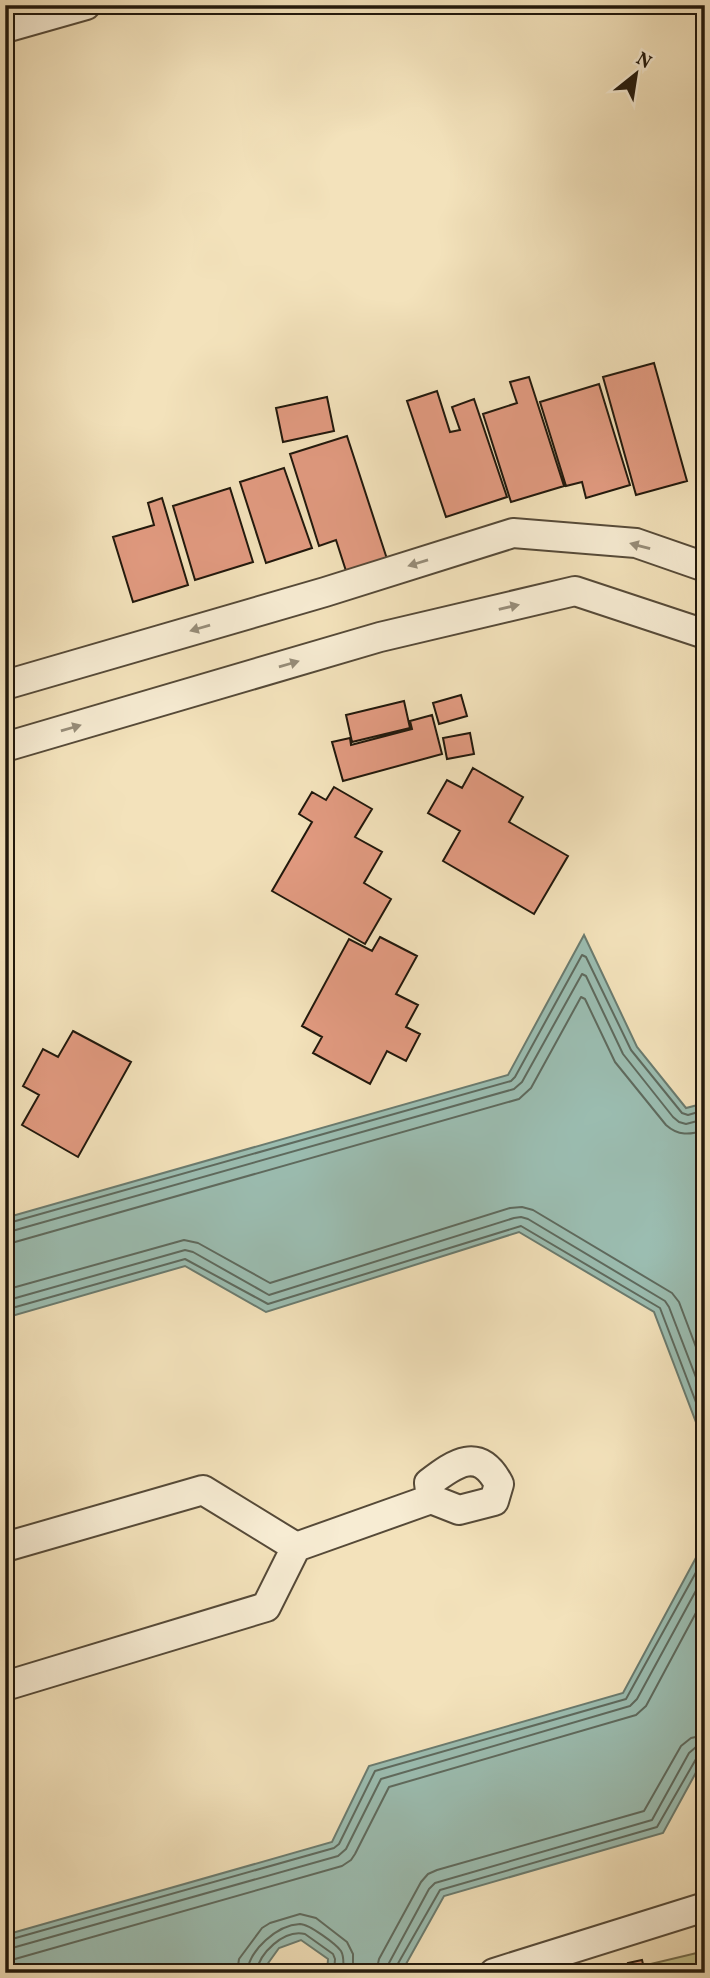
<svg xmlns="http://www.w3.org/2000/svg" width="710" height="1978" font-family="Vollkorn,serif">
<rect width="100%" height="100%" fill="#f3e2bb"/>
<filter id="stains"><feTurbulence type="fractalNoise" baseFrequency=".00286" numOctaves="4"/><feColorMatrix values="0 0 0 0 .2 0 0 0 0 .09 0 0 0 0 .02 0 0 0 .5 -.17"/></filter>
<radialGradient id="worn" r=".72"><stop offset=".6" stop-color="#630" stop-opacity="0"/><stop offset="1" stop-color="#630" stop-opacity=".3"/></radialGradient>
<path fill="#c2c18b" stroke="#726c4c" stroke-width="2" d="M705,1951V1973H613Z"/>
<path fill="#9bbdb1" stroke="#6a7b6f" stroke-width="2" d="M584,935L637,1047L686,1108L705,1103V1446L654,1312L519,1232L266,1312L185,1266L5,1318V1218L508,1075Z
M705,1541V1756L663,1833L444,1896L401,1973H327L328,1959L301,1940L279,1948L261,1973H5V1935L332,1842L369,1766L623,1693Z"/>
<g fill="none" stroke-linecap="round" stroke-linejoin="round">
<path stroke="#5e6a5e" stroke-width="2" d="M5,1224L511,1081L515,1077L582,955L586,957L631,1050L682,1113L688,1115L705,1110
M5,1233L514,1089L522,1082L582,974L586,976L623,1054L673,1117L679,1122L686,1124L705,1119
M5,1243L15,1242L519,1099L531,1088L581,997L585,999L615,1062L666,1125C678,1136 690,1135 705,1130
M5,1290L184,1240L198,1243L270,1283L510,1208L522,1207L533,1210L672,1293L679,1302L705,1371
M5,1301L185,1250L193,1252L269,1295L514,1218L521,1217L528,1219L665,1301L669,1307L705,1401
M5,1310L185,1259L268,1304L521,1226L660,1308L705,1426
M5,1941L334,1848L339,1844L375,1771L626,1699L705,1556
M5,1950L338,1856L346,1849L381,1779L630,1706L637,1699L705,1574
M5,1960L15,1959L342,1866L351,1860L355,1854L389,1787L636,1715L646,1706L705,1596
M237,1973L239,1959L262,1928L270,1923L300,1914L316,1918L347,1942L353,1954V1973
M247,1973C249,1950 277,1925 300,1924C309,1924 336,1944 341,1951C345,1958 343,1966 343,1973
M256,1973C259,1953 284,1929 305,1934L333,1954L335,1959L334,1973
M376,1973L379,1959L421,1882L428,1874L437,1870L644,1811L681,1746L691,1738L705,1735
M387,1973L389,1963L429,1889L435,1883L652,1820L689,1753L696,1747L705,1746
M396,1973V1967L440,1890L657,1827L696,1759L699,1755H705"/>
</g>
<path fill="#e19a80" stroke="#21180c" stroke-width="2" d="M654,363L687,481L636,495L603,377Z
M529,377L564,486L511,502L483,414L517,403L510,382Z
M599,384L630,485L586,498L582,482L566,486L540,402Z
M437,391L450,432L460,430L452,407L474,399L507,497L446,517L407,401Z
M327,397L334,431L283,442L276,408Z
M347,436L388,562L347,574L336,540L319,546L290,454Z
M284,468L312,548L266,563L240,482Z
M230,488L253,562L195,580L173,506Z
M162,498L188,585L133,602L113,537L154,525L148,503Z
M461,695L467,716L439,724L433,703Z
M404,701L410,728L352,742L346,715Z
M432,715L442,754L343,781L332,742L350,738L351,745L412,729L410,721Z
M470,733L474,754L447,759L443,738Z
M473,768L523,797L509,822L568,856L534,914L443,861L460,831L428,813L447,780L462,788Z
M334,787L372,809L355,837L382,852L364,883L391,899L365,944L272,891L312,822L299,814L312,792L326,800Z
M380,937L417,956L396,994L418,1005L406,1027L420,1034L406,1061L387,1051L370,1084L313,1053L322,1037L302,1026L349,939L372,951Z
M6,966L11,988L5,990V967Z
M73,1031L131,1062L78,1157L22,1125L39,1095L23,1086L43,1049L58,1057Z
M642,1960L644,1968L630,1970L628,1963Z"/>
<g fill="none" stroke-linecap="round" stroke-linejoin="round">
<g stroke="#564a38" stroke-width="32">
<path id="minor" d="M5,28L86,5
M5,685L325,592L513,533L636,543L705,567
M5,747L380,637L575,591L705,634
M5,1547L203,1490L296,1547
M5,1686L266,1607L296,1547L431,1499L459,1510L494,1501L499,1484C479,1446 455,1463 429,1483L431,1499
M494,1973L705,1907"/>
</g>
<use href="#minor" stroke="#f7ecd3" stroke-width="28"/>
</g>
<defs><path id="oneway-solid" d="M-6-.8H1V-3.2L6.5 0L1 3.2V.8H-6Z" transform="scale(1.75)"/></defs>
<g fill="#978d79">
<use href="#oneway-solid" transform="translate(640 546) rotate(-165)"/>
<use href="#oneway-solid" transform="translate(418 563) rotate(163)"/>
<use href="#oneway-solid" transform="translate(509 607) rotate(-13)"/>
<use href="#oneway-solid" transform="translate(200 628) rotate(164)"/>
<use href="#oneway-solid" transform="translate(289 664) rotate(-16)"/>
<use href="#oneway-solid" transform="translate(71 728) rotate(-16)"/>
</g>
<rect width="710" height="1978" fill="none" stroke="#f3e2bb" stroke-width="28"/>
<rect x="7" y="7" width="696" height="1964" fill="none" stroke="#21180c" stroke-width="3.5"/>
<rect x="14" y="14" width="682" height="1950" fill="none" stroke="#21180c" stroke-width="2"/>
<g transform="translate(636 74) rotate(30)" stroke="#f7ecd3" stroke-width="5" paint-order="stroke">
<path d="M0-5L12 26L0 18L-12 26Z" fill="#21180c"/>
<text y="-10" font-size="19" font-weight="bold" text-anchor="middle" fill="#21180c">N</text>
</g>
<rect width="100%" height="100%" filter="url(#stains)"/>
<rect width="100%" height="100%" fill="url(#worn)"/>
</svg>
